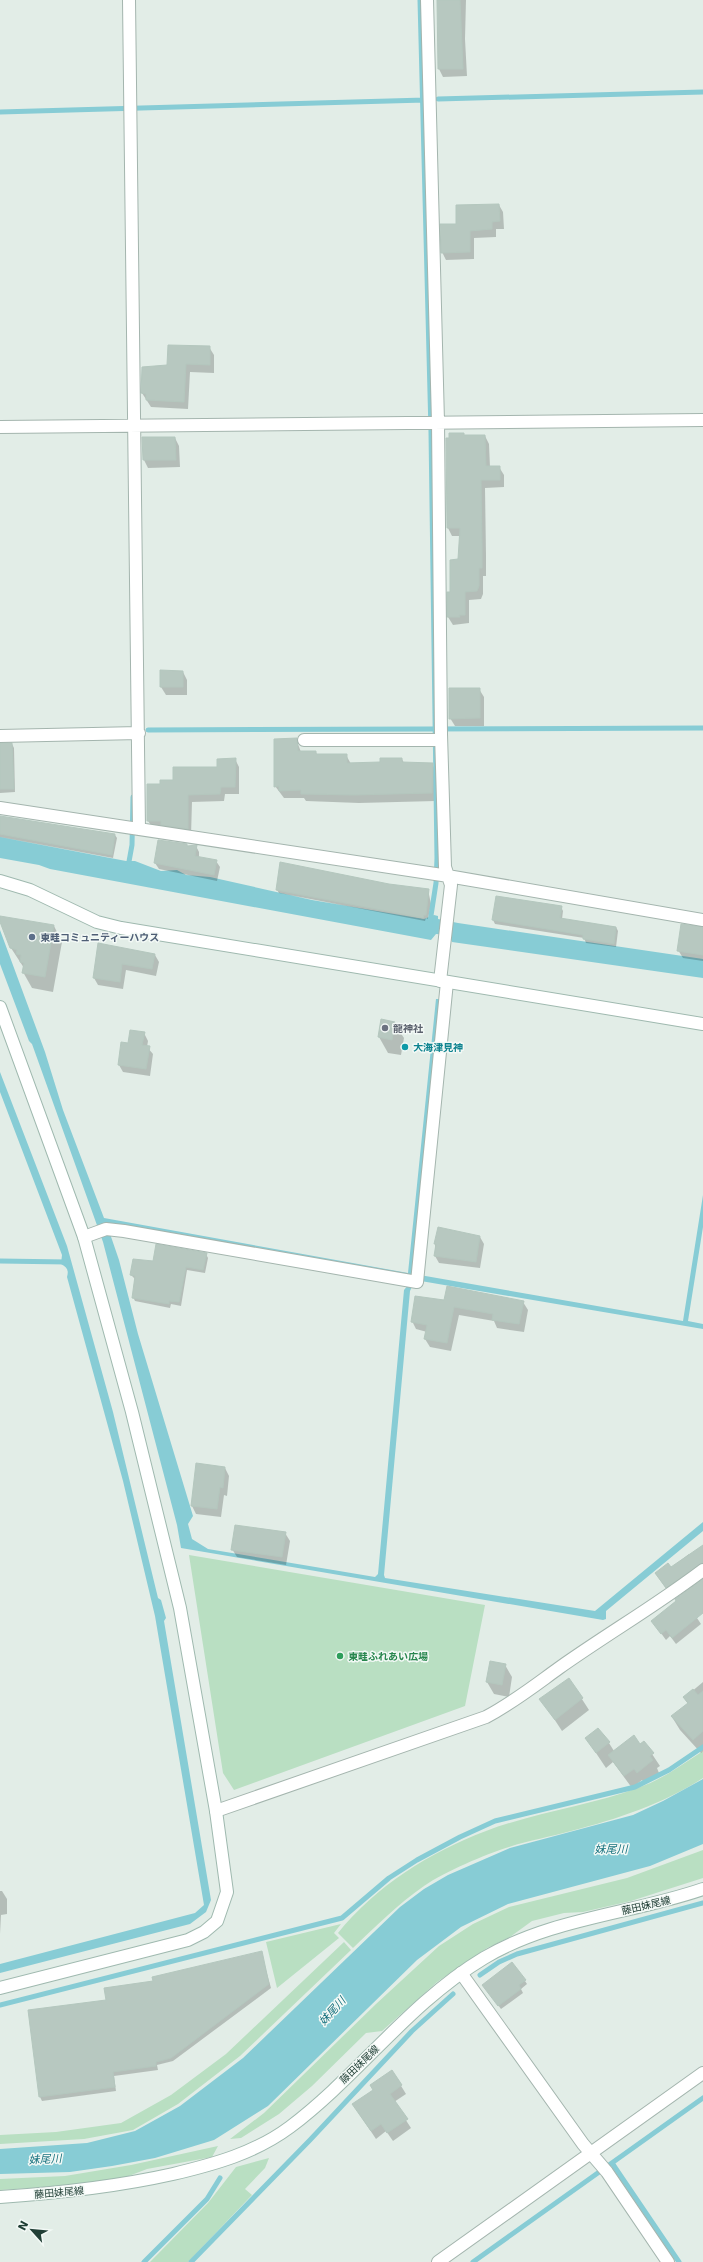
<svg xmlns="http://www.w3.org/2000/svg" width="703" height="2262" font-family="'DejaVu Sans','Noto Sans JP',sans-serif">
<rect width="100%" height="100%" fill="#e2ede7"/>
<path fill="#b9dfc2" d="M189,1555L485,1605L465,1706L234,1790L223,1773Z
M703,1751V1778C663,1804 617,1819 571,1831C551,1837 529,1840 509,1847C484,1855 446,1871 424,1886C398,1904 375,1927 353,1948L338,1933C376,1886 430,1852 486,1831C536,1812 590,1806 640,1787C663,1779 683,1764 703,1751Z
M703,1850V1878L631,1901L583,1912L564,1913L532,1921L510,1937L487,1948L437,1982L382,2031L366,2033L312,2086L279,2114L241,2138L230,2139L264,2113L376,2004L439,1946L473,1924L509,1907L627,1878Z
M341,1924L334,1933L339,1938L277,1988L266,1942Z
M344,1942L351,1950L240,2056L178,2104L133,2130L84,2139L0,2144V2135L56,2132L121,2123L171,2095L226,2054Z
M218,2146L212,2157L147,2169L121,2179L77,2185L0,2190V2179L65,2176L131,2165Z
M269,2158L265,2168L245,2189L252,2195L188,2262H150L208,2203L236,2167Z"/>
<path fill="#87ccd5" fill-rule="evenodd" d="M0,837L126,861H135L161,871L177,870L186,875L210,877L312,900L424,919L434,915L438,916V919L458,923L703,959V978L452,942L449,935L436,934L431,940L50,869L39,865L0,858Z
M0,930L45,1052L63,1110L104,1218L408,1273L436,999H442L414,1274L683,1321L703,1195V1227L688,1321L703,1324V1329L415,1280L410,1291L384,1575L385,1578L595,1611L703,1522V1531L606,1611V1619L603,1620L181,1548L177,1525L103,1242L32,1044L29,1041L0,964ZM107,1225L409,1284L404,1290L378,1574L375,1577L208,1549L192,1539L188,1524L193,1516L138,1334L119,1260Z
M0,1072L67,1246L113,1412L158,1598L161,1600L166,1618L164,1621L211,1900L206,1912L190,1924L0,1973V1964L195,1913L204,1905L155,1616L123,1481L67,1277C69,1270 67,1267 61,1264L62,1255L0,1092Z
M703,1779V1844L650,1866L508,1904L461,1927L417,1960L268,2106L214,2140L155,2158L112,2166L70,2172L0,2174V2149L87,2143L135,2131L180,2106L243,2058L400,1907L424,1889L448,1875L510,1848L633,1815L663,1801Z"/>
<path fill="#0003" d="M438,0H466L465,39L467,76L443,77L439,69Z
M499,205L503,212L504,229H496V237L474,238V259L446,260L442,252L457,224Z
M209,347L214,355V373L190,372L188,409L151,407L142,393L168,366Z
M464,436H485L489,444L490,467H499L504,475V487L485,488L486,555V576H483V594L481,599L469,600V623L453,625L448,617L451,593L459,559L460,536H452L448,528Z
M175,438L179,446L180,467L148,468L144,460Z
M183,672L187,680V695H166L161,687Z
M479,689L484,697V726H455L450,718Z
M296,739L301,752H316L317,755H346L351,764L381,763L402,759L404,763L432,764L436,771V801L359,803L306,801L304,798H284L275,786Z
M0,744H12L14,748L15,792L0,793Z
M235,759L239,767V794H225L224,801L192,802L191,836L153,828L148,821L161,785L218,768Z
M0,817L115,835L117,838L113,858L0,837Z
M187,845L188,847L196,846L199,852V858L216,861L220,867L217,881L159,869L155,863Z
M389,885L428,890L431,904L428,919L426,918L425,921L279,893L277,890Z
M561,907L563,911L562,919L616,927L618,931L616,947L586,943L584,938L495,924L493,920Z
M0,917L54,926L62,942L53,992L32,988L23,972L24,968L11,948Z
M703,928V961L683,958L678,950Z
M99,944L155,955L159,962L156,976L126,970L123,989L98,985L94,978Z
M394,1023L404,1038L401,1055L388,1053L379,1037Z
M144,1033L148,1041L147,1047L153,1054L150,1076L123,1072L119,1065L128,1044Z
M439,1228L480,1237L484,1244L480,1268L439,1263L435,1256V1244Z
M206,1254L208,1258L205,1273L187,1270L181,1306L171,1304L170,1308L135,1301L133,1297L135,1279L131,1275L154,1263Z
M445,1302H523L528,1310L524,1332L497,1328L494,1321L459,1315L451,1351L430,1347L425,1339L427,1332L416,1329L412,1321Z
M225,1468L229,1476L227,1496L224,1495L221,1517L196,1514L192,1506Z
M285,1533L290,1541L286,1565L237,1557L232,1549Z
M689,1554L691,1556L703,1554V1570L670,1594L656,1574L671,1568Z
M703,1580V1608L695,1615L701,1624L676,1644L670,1636L666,1640L652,1621Z
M505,1665L512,1677L509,1697L494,1694L487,1682Z
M569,1679L589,1710L562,1731L541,1699Z
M703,1682V1751L701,1753L680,1730L672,1717L688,1704L684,1698Z
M586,1738L609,1743L614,1751L640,1745L644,1742L660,1766L657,1768L659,1773L645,1784L642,1780L632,1788L613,1762L606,1768Z
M0,1891H2L7,1899V1914L1,1915L0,1934Z
M261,1952L271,1988L173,2061L157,2065L158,2070L114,2076L116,2091L42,2101L40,2097L29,2011L107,2001L154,1982Z
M525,1981L527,1984L521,1989L523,1993L501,2009L485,1988Z
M392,2071L406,2094L394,2102L411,2128L393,2141L386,2131L376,2139L358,2112Z"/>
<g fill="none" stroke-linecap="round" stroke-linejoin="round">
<path stroke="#87ccd5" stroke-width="5" d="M420,0L431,432L437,858L436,883L430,922
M438,99L703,92
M0,112L425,100
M148,730L703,728
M128,867L132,845L133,797
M0,1261L67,1262
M480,1975L499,1962L517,1954L703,1903
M0,2005L342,1918L389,1878L417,1860L460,1837L495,1821L635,1787L669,1770L703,1747
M612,2163L679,2262
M144,2262L207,2199L220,2178
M191,2262L310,2140L412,2031L453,1994
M473,2262L703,2098"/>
</g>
<path fill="#b7c8c0" stroke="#b4c7be" d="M437,0H460L463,69H438Z
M499,204L500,221L492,222V229L470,231V252L441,253L440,224H456V205Z
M168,345L210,346V365L186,364L184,402L146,400V394L141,393L142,367L167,365Z
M449,433H464V435H485L486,466H500V480H481L482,546V568H479V586L477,591L465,592V615H459L460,617H447V592H450V560L458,559L460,528H447L446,438H449Z
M142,437H175L176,460H143Z
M160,670L183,671V687H160Z
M449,688H480V718L449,719Z
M297,738L298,751H316V754H347V763L380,762V758H402V762L433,763L432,793L354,795L301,794V790L279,791V786L274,787V739Z
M0,743H12L14,789H0Z
M236,758L235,787H221L220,794L188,795V829L161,825V821H147V784H160V780H173V767H217V759Z
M0,816L115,834L112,855L0,834Z
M158,840L187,844V846L197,845L195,856L217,860L214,875L154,863Z
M280,862L389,884L429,889L426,915H424L423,918L276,890Z
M496,896L562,906L560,918L616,927L614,944L583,939V935L492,920Z
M0,916L54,925L45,977L22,973L24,963L20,962L21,955L16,954L17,950L10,948L0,922Z
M681,924L703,927V955L677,951Z
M98,943L155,954L152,969L122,964L120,982L93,978Z
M381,1019L395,1022L392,1040L378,1037Z
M130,1030L145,1032L142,1045L150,1046L146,1069L118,1065L121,1042L128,1043Z
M438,1227L480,1236L476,1262L434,1256L436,1244H434Z
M156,1244L207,1253L203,1270L186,1267L179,1302L169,1301V1304L132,1298L135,1276L130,1275L133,1259L153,1261Z
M447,1286L524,1301L519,1324L492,1320L493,1314L454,1307L447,1343L424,1339L427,1325L411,1322L415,1296L444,1300Z
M196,1463L225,1467L223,1488L220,1487L217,1509L191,1506Z
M235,1525L286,1532L282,1557L231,1550Z
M703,1545V1563L666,1588L655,1573L668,1563L671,1567Z
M703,1579V1613L672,1638L666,1630L661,1634L651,1621L676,1601L675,1599Z
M490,1661L506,1664L502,1685L486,1682Z
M569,1678L583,1698L555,1720L539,1699Z
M693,1689L698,1695L703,1691V1731L693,1740L671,1716L688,1703L683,1697Z
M598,1728L610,1742L596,1753L585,1738Z
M634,1735L640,1744L644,1741L654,1753L650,1756L653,1760L637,1773L634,1769L624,1776L608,1755Z
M262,1951L269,1984L171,2058L156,2062V2066L113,2072L115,2087L39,2097L28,2010L106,2000L104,1988L153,1981L152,1977Z
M512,1962L526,1980L519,1985L521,1989L498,2006L482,1985Z
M392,2070L402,2085L390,2094L408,2119L387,2133L381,2124L371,2131L352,2104L373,2090L370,2085Z"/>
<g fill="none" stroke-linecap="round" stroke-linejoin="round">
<g stroke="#a4b5ae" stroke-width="14">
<path id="street" d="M129,0L139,829
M427,0L438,422L441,734L445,867L451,885L440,981
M0,427L703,420
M0,736L139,733
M304,740H441
M0,808L442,875L703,920
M84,1237L106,1229L124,1231L417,1282L447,982
M216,1811L486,1717C514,1702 534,1686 559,1668C607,1634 657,1605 703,1570
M461,1973L583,2144L607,2172L668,2262
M438,2262L703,2073"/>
</g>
<g stroke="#9fb9af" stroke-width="14">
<path id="secondary" d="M0,881L30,890L97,922L121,928L703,1024
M0,1007L84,1237L132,1412L180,1608L216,1811L227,1892L217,1921L204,1932L188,1940L0,1988
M0,2197C59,2193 115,2187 173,2174C215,2164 255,2153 290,2127C359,2075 409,2003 484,1958C551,1918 631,1914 703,1889"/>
</g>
<use href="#street" stroke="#fff" stroke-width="12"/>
<use href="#secondary" stroke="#fff" stroke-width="12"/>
</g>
<circle fill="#5c6f8a" stroke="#f3f9f6" stroke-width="1.5" cx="32" cy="937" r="4"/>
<circle fill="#6b7280" stroke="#f3f9f6" stroke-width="1.5" cx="385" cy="1028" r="4"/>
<circle fill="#0f9aa8" stroke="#f3f9f6" stroke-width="1.5" cx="405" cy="1047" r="4"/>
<circle fill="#2e9e5b" stroke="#f3f9f6" stroke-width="1.5" cx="340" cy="1656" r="4"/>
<g text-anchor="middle" stroke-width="3" stroke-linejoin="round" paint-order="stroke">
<g font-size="10" font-weight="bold" fill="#4e5e75" stroke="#f3f9f6" text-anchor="start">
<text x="40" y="941">東畦コミュニティーハウス</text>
</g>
<g font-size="10" font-weight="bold" fill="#5b616d" stroke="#f3f9f6" text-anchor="start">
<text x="393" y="1032">龍神社</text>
</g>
<g font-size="10" font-weight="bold" fill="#0d838f" stroke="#f3f9f6" text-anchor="start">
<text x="413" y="1051">大海津見神</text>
</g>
<g font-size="10" font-weight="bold" fill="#27864d" stroke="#f3f9f6" text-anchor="start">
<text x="348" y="1660">東畦ふれあい広場</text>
</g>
<g font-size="10" fill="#213f36" stroke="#f3f9f6">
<text transform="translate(646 1905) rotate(-13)" y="4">藤田妹尾線</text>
<text transform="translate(359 2064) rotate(-44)" y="4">藤田妹尾線</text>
<text transform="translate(59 2192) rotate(-5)" y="4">藤田妹尾線</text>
</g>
<g font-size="11" font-style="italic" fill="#17717e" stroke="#f3f9f6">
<text x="611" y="1853">妹尾川</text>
<text transform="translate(332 2011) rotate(-48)" y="4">妹尾川</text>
<text transform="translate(45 2159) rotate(-3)" y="4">妹尾川</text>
</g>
</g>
<g transform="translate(32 2230) rotate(297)" stroke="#f3f9f6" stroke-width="3" paint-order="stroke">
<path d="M0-3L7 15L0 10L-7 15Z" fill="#213f36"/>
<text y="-6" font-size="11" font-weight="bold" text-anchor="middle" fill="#213f36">N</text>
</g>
</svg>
